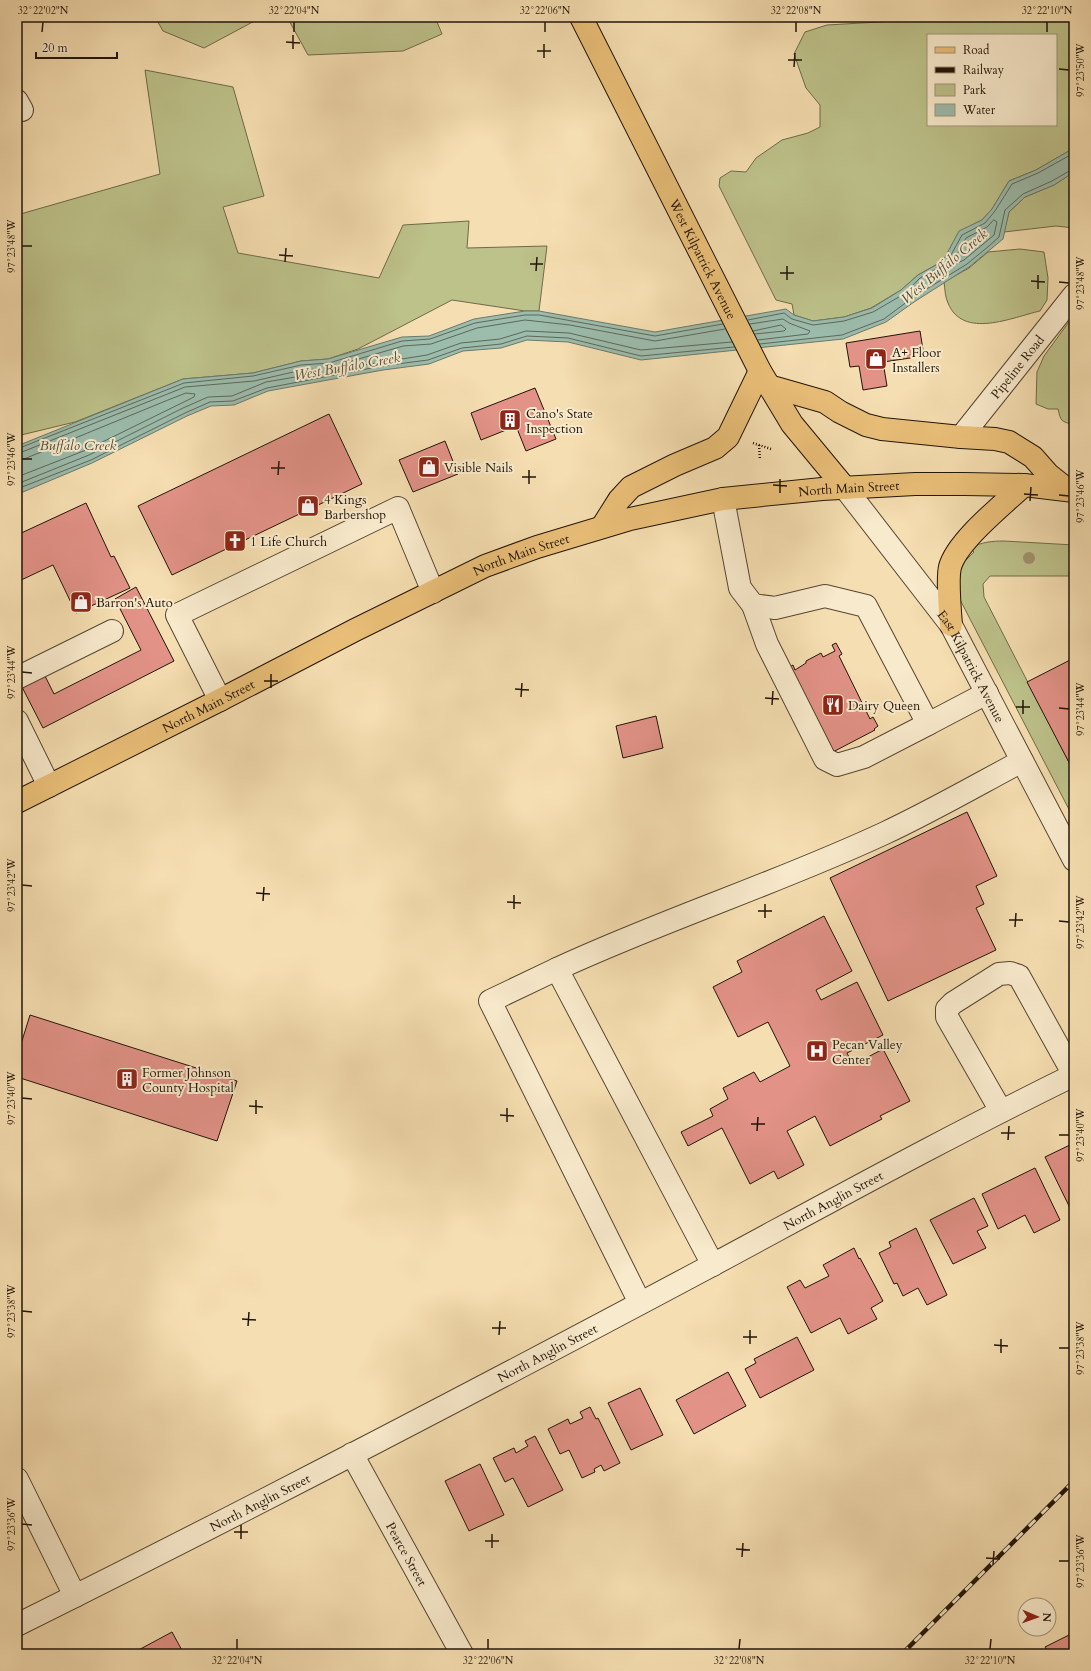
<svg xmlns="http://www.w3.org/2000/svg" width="1091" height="1671" font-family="Cardo,serif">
<rect width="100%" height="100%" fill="#f5deb1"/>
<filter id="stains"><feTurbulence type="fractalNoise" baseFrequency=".005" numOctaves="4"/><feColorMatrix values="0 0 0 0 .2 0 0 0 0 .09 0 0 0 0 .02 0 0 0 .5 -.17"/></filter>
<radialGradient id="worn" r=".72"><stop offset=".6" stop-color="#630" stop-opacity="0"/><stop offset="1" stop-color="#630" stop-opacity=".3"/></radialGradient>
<path fill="#bdc18a" stroke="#6f6a48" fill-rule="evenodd" d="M155,17H262L204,48L163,31Z
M287,17H435L442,34L403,51L308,55Z
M911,17H1074V148L1036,170L1009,181L992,209L982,220L959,232L943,261L918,275L901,290L871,308L844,317L813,321L794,315L792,304L776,300L719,186L720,178L731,171L746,172L756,158L782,140L808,133L820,127V105L806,88L794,54L805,32L827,25L896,21ZM928,35H1056V125H928Z
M145,70L233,87L264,196L223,207L238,253L379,278L403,225L469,221L467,248L547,246L539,311H525L452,300L358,349L328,359L301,361L253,373L183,379L75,422L17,436V215L160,174Z
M1074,172V228L1056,226L1004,232L1009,212L1025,197L1054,185Z
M1020,249L1044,252L1048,278L1047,300L1040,311C1013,317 963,340 948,303C945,297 945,289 944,282L969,268L988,252Z
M1074,315V349L1072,351L1074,366V425C1061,421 1061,422 1058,409H1048L1036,404L1037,372L1044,356Z
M1004,541L1074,545L1072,576H990L983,584L984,597L1074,772V819L956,592L962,556L966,560L974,552L970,548C982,542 992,541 1004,541Z"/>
<path fill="#9cbcac" stroke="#6b796a" d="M1074,148V172L1054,185L1025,197L1009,212L1003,239L969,267L914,302L886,322L843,339L641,360L568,342L527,340L501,348L463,351L429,364L383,370L268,391L234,405L211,406L187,416L92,463L23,492L17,493V446L183,379L253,373L301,361L328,359L402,337L429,336L474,319L525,311H539L655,332L786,309L794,315L813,321L844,317L872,308L901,290L918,275L943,261L959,231L982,220L992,209L1009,181L1036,170Z"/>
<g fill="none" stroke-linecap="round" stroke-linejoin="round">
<path stroke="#5e685a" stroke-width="1" d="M994,220L997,222L994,235L964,260L953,265V262L966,238L987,227Z
M748,320L784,313L792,319L813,325L844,321L873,312L904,294L920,278L946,264L962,235L985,223L995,211L1012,184L1038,173L1074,153
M750,324L783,319L789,323L810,331L808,334L758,340
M725,329L655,341L570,325L525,320L477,328L431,344L403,346L338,365L337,367L339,369L427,355L461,343L500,339L526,331L569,333L641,350L732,342
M753,331L781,325L786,329L784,331L755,334
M760,344L842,335L884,319L912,298L967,264L989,246L999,237L1005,210L1023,194L1052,181L1071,170L1074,169
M17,449L184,383L253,376L301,365L329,363L402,341L430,339L475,323L525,315H539L655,336L723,324
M17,454L185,387L254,381L302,370L319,369L321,370L319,373L266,382L232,396L208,397L183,408L89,455L17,484
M17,460L24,459L168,400L186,393L195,394L194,397L86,450L17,477
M17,489L91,460L185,413L210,402L233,401L267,388L382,366L428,360L462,348L501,344L527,336L568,338L641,356L734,347"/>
</g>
<path fill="#e29287" stroke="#211407" d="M920,331L924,356L883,362L887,386L863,390L859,366L850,367L846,343Z
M535,388L556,439L526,451L516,426L481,440L471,413Z
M329,414L362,484L172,575L138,506Z
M445,441L458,474L413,492L399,460Z
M86,503L111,557L114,556L130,588L76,613L53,565L17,582V535Z
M136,587L174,661L43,728L22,687L45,676L54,694L141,650L115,599Z
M836,643L842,654L839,656L870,719L873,717L878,726L874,729L875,730L831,753L788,668L793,665L795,670L806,663V661L821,653L823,657L835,651L832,645Z
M1074,658V772L1027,682Z
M656,716L663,748L623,758L616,726Z
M967,812L997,876L976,886L984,904L976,908L996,950L888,1001L830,878Z
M824,916L852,971L816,990L821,1000L857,982L883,1035L847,1053L853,1065L883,1049L910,1101L880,1116L882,1119L830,1146L815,1116L787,1131L804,1165L778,1179L774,1171L750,1184L722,1128L688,1146L681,1132L713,1116L710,1109L728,1099L723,1088L754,1072L760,1082L790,1066L768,1022L738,1037L713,987L742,972L737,961Z
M30,1015L237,1081L217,1141L17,1077V1057Z
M1074,1143V1208L1071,1210L1045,1157Z
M1035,1168L1060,1220L1034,1233L1025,1215L998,1229L982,1194Z
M974,1198L988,1226L977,1231L986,1248L953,1264L930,1220Z
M916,1228L947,1295L927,1305L918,1288L903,1296L897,1283L894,1284L879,1253L891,1247L889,1242Z
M854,1248L859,1259L860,1258L883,1301L871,1308L877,1319L848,1334L840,1318L811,1333L787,1287L800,1280L805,1288L829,1276L823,1265Z
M797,1337L814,1370L760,1398L745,1369L756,1363L754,1359Z
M728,1372L746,1406L694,1434L676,1400Z
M640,1388L663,1435L631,1450L608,1403Z
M590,1407L596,1419L598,1418L620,1463L604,1471L601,1465L594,1469L595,1472L582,1478L569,1450L560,1454L548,1429L568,1419L570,1424L583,1418L580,1412Z
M535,1436L563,1490L528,1507L513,1478L505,1482L493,1458L514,1448L516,1453L528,1446L525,1441Z
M480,1464L504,1515L469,1531L445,1481Z
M172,1632L184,1654H131Z
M1073,1633L1074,1654H1049L1045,1647Z"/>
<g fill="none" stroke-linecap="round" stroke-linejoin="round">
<g stroke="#564632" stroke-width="24">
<g id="minor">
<path d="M17,101L22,110"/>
<path id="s1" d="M961,437L1074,295"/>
<path id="s2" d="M845,488L951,625L1074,860"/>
<path d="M723,499L740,588L753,605L775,608L825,596L866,606L928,724L987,693"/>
<path d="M753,605L767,644L825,759L837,765L864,757L928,724"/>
<path d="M17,678L112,631"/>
<path d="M220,700L177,615L398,508L433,592"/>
<path d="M17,721L49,786"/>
<path d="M557,969C665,919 778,883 885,833C932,811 977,785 1022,761"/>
<path d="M1001,1111L947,1017V1009L953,1003L999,974L1010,973L1019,976L1074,1075"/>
<path d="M640,1303L490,1001L557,969L713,1265"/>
<path id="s3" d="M352,1454L462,1654"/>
<path d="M17,1479L75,1596"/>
<path id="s4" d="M17,1625C248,1510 476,1391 703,1270C826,1204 949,1136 1074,1075"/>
</g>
</g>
<g stroke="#211407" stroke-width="24">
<g id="major">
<path id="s5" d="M581,17L760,371L792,424L845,488"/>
<path d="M769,386L825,402L840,412L866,425L882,429L961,437L995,439L1009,442L1033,457L1048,474L1068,490"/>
<path d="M602,527L619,500L631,487L675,465L715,448L728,437L760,371"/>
<path d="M951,625C950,612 947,579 950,567C957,541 1004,504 1024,485"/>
<path id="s6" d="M17,802L220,700L355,630L485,566L537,547L630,519L723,499L822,489L915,484H965L1024,485L1074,491"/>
</g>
</g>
<path stroke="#211407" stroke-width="2.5" stroke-dasharray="1 2" stroke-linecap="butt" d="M753,443L771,449
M759,445L760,460"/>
<use href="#minor" stroke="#f8eacc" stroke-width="22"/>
<use href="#major" stroke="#eabf78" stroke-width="22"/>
<g stroke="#211407" stroke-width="4.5">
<path id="rail" d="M902,1654L1074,1481"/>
</g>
<use href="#rail" stroke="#f8eacc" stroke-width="3" stroke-dasharray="9" stroke-linecap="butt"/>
</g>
<circle fill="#9f906d" cx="1029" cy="558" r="6"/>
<path fill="none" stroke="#211407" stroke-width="1.5" d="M42,32L43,22M294,32V22M545,32V22M796,32V22M1047,32V22M286,42L300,43M293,49V35M537,51H551M544,58V44M788,60H802M794,67L795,53M1059,69L1069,70M22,246H32M279,255L293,256M285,262L286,248M530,264H543M536,271L537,257M780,273H794M787,280V266M1031,281L1045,282M1059,282L1069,283M1038,289V275M22,459H32M271,468H285M278,475L279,461M522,477H536M529,484V470M773,485L787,486M780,493V479M1024,494L1038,495M1059,495L1069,496M1030,501L1031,487M22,672L32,673M264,681H278M271,688V674M515,689L529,690M521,697L522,683M765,698L779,699M772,705L773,691M1016,707H1030M1059,708L1069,709M1023,714V700M22,885L32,886M256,893L270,894M263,901L264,887M507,902L521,903M514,909V895M758,911H772M765,918V904M1009,920H1023M1059,921L1069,922M1015,927L1016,913M22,1098L32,1099M249,1106L263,1107M256,1114V1100M500,1115L514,1116M507,1122V1108M751,1124H765M757,1131L758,1117M1001,1133H1015M1059,1135H1069M1008,1140L1009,1126M22,1311L32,1312M242,1319L256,1320M248,1326L249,1312M492,1328H506M499,1335L500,1321M743,1337H757M750,1344V1330M994,1345L1008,1346M1059,1348H1069M1001,1353V1339M22,1524L32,1525M234,1532H248M241,1539V1525M485,1541H499M492,1548V1534M736,1549L750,1550M742,1557L743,1543M986,1558L1000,1559M1059,1561H1069M993,1565L994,1551M237,1649V1639M488,1649V1639M739,1649L740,1639M990,1649L991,1639"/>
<defs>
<g id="shop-square" transform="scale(1.15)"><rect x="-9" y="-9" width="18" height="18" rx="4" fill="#8f2418" stroke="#f8eacc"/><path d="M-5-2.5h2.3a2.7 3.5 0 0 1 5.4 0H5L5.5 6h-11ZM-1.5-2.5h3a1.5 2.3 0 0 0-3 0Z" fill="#fff"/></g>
<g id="building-square" transform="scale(1.15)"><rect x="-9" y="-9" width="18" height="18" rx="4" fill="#8f2418" stroke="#f8eacc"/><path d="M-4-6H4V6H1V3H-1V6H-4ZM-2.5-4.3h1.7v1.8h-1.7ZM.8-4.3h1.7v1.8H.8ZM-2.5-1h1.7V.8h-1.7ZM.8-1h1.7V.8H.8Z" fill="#fff"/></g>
<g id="church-square" transform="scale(1.15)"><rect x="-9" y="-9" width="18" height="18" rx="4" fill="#8f2418" stroke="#f8eacc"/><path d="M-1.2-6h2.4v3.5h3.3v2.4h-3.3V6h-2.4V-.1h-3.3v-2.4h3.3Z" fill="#fff"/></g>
<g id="restaurant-square" transform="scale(1.15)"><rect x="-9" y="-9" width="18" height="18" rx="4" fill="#8f2418" stroke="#f8eacc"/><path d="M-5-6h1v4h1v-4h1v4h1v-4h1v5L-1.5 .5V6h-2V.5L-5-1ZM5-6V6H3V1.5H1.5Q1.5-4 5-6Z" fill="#fff"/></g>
<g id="hospital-square" transform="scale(1.15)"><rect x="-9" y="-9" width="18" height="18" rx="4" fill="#8f2418" stroke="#f8eacc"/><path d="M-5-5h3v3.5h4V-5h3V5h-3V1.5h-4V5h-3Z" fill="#fff"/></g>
</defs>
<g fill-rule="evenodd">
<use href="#shop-square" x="876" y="359"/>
<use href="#building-square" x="510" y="420"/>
<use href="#shop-square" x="429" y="467"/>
<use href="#shop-square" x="308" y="506"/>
<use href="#church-square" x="235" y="541"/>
<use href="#shop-square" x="81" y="602"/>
<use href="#restaurant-square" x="833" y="705"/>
<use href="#hospital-square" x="817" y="1051"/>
<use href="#building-square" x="127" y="1079"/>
</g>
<g text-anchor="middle" stroke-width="4" stroke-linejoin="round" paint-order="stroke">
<g font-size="13" fill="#211407" stroke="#f8eacc">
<text dy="5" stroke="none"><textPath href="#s5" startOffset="271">West Kilpatrick Avenue</textPath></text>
<text dy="5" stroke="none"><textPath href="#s1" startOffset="90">Pipeline Road</textPath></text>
<text dy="5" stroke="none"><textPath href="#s6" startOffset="898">North Main Street</textPath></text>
<text dy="5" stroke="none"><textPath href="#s6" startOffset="562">North Main Street</textPath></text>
<text dy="5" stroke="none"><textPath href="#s2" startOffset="219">East Kilpatrick Avenue</textPath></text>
<text dy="5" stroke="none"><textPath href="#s6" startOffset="214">North Main Street</textPath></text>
<text dy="5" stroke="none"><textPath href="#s4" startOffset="920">North Anglin Street</textPath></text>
<text dy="5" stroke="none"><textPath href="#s4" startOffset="596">North Anglin Street</textPath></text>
<text dy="5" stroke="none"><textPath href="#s4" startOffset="272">North Anglin Street</textPath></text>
<text dy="5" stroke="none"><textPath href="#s3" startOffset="114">Pearce Street</textPath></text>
</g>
<g font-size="13" fill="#211407" stroke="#f8eacc" text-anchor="start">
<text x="892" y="357">A+ Floor<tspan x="892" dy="15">Installers</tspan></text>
<text x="526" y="418">Cano's State<tspan x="526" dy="15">Inspection</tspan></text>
<text x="444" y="472">Visible Nails</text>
<text x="324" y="504">4 Kings<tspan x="324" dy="15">Barbershop</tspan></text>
<text x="250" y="546">1 Life Church</text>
<text x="96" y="607">Barron's Auto</text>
<text x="848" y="710">Dairy Queen</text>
<text x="832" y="1049">Pecan Valley<tspan x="832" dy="15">Center</tspan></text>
<text x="142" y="1077">Former Johnson<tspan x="142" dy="15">County Hospital</tspan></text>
</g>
<g font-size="14" font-style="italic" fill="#4c4f41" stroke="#f8eacc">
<text transform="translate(944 266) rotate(-40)" y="5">West Buffalo Creek</text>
<text transform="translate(347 366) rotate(-10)" y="5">West Buffalo Creek</text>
<text x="78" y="450">Buffalo Creek</text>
</g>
</g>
<rect width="1091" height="1671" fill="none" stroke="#f5deb1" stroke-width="44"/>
<rect x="927" y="34" width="130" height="92" fill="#f8eacc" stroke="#a2947d"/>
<rect x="935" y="47" width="20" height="6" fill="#eabf78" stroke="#a2947d"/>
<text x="963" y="54" font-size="12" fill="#211407">Road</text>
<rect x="935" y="67" width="20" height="6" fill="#211407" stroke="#a2947d"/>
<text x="963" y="74" font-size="12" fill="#211407">Railway</text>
<rect x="935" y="84" width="20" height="12" fill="#bdc18a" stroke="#a2947d"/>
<text x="963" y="94" font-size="12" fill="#211407">Park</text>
<rect x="935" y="104" width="20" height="12" fill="#9cbcac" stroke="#a2947d"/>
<text x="963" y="114" font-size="12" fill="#211407">Water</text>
<g transform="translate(1037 1617) rotate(92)"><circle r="19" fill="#f8eacc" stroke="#a2947d"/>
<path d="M0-3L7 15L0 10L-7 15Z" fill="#8f2418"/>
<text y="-6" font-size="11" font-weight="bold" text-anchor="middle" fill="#211407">N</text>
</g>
<path d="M36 52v6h81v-6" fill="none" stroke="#211407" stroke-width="2"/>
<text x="42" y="52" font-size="12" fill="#211407" stroke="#f8eacc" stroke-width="3" paint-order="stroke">20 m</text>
<rect x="22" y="22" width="1047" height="1627" fill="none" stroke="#211407" stroke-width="1.5"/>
<g font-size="10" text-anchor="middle" fill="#211407">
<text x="43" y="14">32°22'02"N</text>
<text x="294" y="14">32°22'04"N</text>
<text x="545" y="14">32°22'06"N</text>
<text x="796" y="14">32°22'08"N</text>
<text x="1047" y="14">32°22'10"N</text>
<text transform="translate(1080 70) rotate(-90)" y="4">97°23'50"W</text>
<text transform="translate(11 246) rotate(-90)" y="4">97°23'48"W</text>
<text transform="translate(1080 283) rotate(-90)" y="4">97°23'48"W</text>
<text transform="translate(11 459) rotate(-90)" y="4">97°23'46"W</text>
<text transform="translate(1080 496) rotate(-90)" y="4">97°23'46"W</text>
<text transform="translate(11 672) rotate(-90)" y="4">97°23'44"W</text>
<text transform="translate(1080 709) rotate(-90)" y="4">97°23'44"W</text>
<text transform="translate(11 885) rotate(-90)" y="4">97°23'42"W</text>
<text transform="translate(1080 922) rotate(-90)" y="4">97°23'42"W</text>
<text transform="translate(11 1098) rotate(-90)" y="4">97°23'40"W</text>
<text transform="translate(1080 1135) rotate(-90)" y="4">97°23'40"W</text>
<text transform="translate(11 1311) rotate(-90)" y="4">97°23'38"W</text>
<text transform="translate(1080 1348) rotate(-90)" y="4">97°23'38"W</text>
<text transform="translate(11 1524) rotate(-90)" y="4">97°23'36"W</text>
<text transform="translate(1080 1561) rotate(-90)" y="4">97°23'36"W</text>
<text x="237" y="1664">32°22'04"N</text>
<text x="488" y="1664">32°22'06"N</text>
<text x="739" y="1664">32°22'08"N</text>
<text x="990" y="1664">32°22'10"N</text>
</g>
<rect width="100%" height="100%" filter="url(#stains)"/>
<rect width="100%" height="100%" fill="url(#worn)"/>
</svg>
